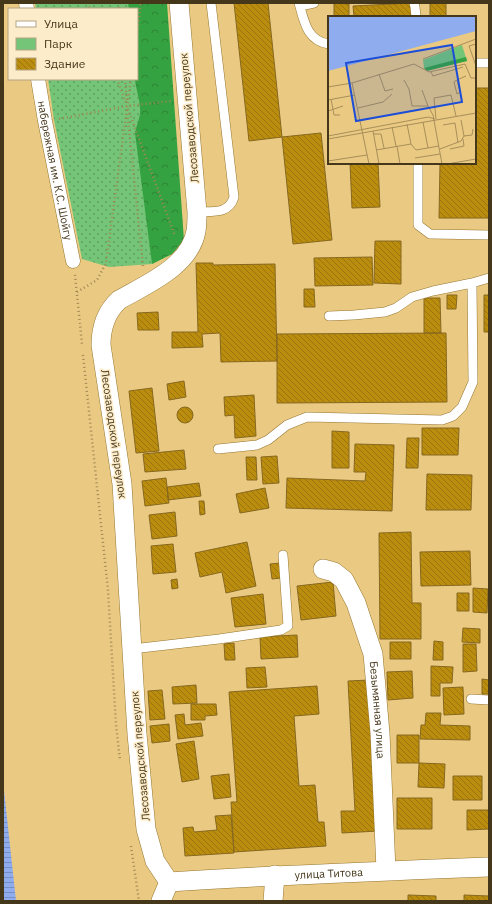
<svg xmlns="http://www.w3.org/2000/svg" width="492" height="904" font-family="'IBM Plex Sans',sans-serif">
<defs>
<pattern id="green-dots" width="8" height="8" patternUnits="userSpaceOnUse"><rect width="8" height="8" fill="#74c577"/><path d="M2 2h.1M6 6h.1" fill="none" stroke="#61a161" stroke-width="1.8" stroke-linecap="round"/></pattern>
<pattern id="forest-crowns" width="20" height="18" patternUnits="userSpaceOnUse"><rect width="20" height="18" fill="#35a242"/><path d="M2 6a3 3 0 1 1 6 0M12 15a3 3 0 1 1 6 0" fill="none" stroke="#2f8536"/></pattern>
<pattern id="water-rules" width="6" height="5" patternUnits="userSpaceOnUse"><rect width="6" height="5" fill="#8fadee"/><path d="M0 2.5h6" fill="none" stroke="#778ec0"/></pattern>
<pattern id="building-back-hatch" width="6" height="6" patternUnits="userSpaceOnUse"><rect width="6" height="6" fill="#bb8d0f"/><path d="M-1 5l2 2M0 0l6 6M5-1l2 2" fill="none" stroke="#9a740e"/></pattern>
</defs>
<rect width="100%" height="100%" fill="#eac983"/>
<path fill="url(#green-dots)" d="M35,3H167L172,254L152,264L109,267L82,259L54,120L48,79H137V9H36Z"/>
<path fill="url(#forest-crowns)" d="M128,3H167L184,240L172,254L152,264L135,133C136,127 139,120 140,114C141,102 136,91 135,79H137V9H129Z"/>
<path fill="url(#water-rules)" d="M3,781L16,901H3Z"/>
<path fill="url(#building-back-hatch)" stroke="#86681e" d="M234,3H268L282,137L249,141Z
M334,3L349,4V17H334Z
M411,3L412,17H354L353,6Z
M430,3H446V17H430Z
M475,88H489V218H439L440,163H475Z
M321,133L332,240L293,244L282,137Z
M350,163H378L380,207L352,208Z
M375,241H401V284L374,283Z
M372,257L373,285L315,286L314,258Z
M196,263H213V265L275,264L277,361L221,362L220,333L202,334L203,347L172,348V332H198Z
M304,289H314L315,307H304Z
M447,295H457L456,309H447Z
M484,295H489V332H484Z
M424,298H440L441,333H424Z
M158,312L159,330H138L137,313Z
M446,333L447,402L277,403V334Z
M184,381L186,397L169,400L167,384Z
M152,388L159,451L136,453L129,391Z
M254,395L256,436L235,438L234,415L225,416L224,397Z
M177 415a8 8 0 1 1 16 0a8 8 0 1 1-16 0Z
M422,428H459L458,455H422Z
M332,431L349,432V468H332Z
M407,438H419L418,468H406Z
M355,444L394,445L392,511L286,508L287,478L365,481L366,472H354Z
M184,450L186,469L145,472L143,454Z
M277,456L279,483L263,484L261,457Z
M246,457H256L257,480H247Z
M427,474L472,475L471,510H426Z
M166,478L169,503L145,506L142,481Z
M199,483L201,496L168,500L167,487Z
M265,488L269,508L240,513L236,494Z
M199,501H204L205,514L200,515Z
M175,512L177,536L152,539L149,515Z
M411,532L412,603H421V639H380L379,533Z
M247,542L256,586L226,593L222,572L200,577L195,553Z
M173,544L176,572L153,574L151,546Z
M470,551L471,585L421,586L420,552Z
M280,563L281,578L272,579L270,564Z
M177,579L178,588L172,589L171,580Z
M333,582L336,616L301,620L297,586Z
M473,588L488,589L487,613L473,612Z
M457,593H469V611H457Z
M263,594L266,624L235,627L231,598Z
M463,628L480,629V643L462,642Z
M297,635L298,657L261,659L260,637Z
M434,641L443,642V660H433Z
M390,642H411V659H390Z
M234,643L235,660H225L224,644Z
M463,644H476L477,671L463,672Z
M431,666L453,667L452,683H440V696H431Z
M265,667L267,687L247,688L246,668Z
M412,671L413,698L388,700L387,672Z
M482,679L489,680V694H482Z
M370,680L378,831L342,833L341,811H355L348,681Z
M196,685L197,703L173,704L172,687Z
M317,686L319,714L294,716L299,786L315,785L318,822H324L326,846L234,852L231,802H237L229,692Z
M463,687L464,714L444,715L443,688Z
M162,690L165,719L150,720L148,691Z
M191,704H216L217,715L205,716V720H191Z
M426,713H441L440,725L470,726V740L420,739L421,725H425Z
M184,714L185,725L201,723L203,736L178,739L175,715Z
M169,724L170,741L152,743L150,726Z
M397,735H419V763H397Z
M194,741L199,779L182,782L176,744Z
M419,763L445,764L444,788L418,787Z
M229,774L231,797L214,799L211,776Z
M453,776H482V800H453Z
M397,798H432V829H397Z
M467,810H489V829L467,830Z
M231,815L234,853L185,856L183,828L193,827L194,832L217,830L215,816Z
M408,895L436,896V901H408Z
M464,895L489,896V901H464Z"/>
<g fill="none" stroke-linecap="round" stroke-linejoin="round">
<g stroke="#95762f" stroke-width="10">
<path id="service" d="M299,3C304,21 307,41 329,44
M414,3L415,7L416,17
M300,6L314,3
M475,63H489
M418,163V225L430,234L489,235
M197,212C211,211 229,215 234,197L211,3
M329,316L354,315L385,312L396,308L412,297L433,291L472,283
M218,449L257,445L268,440L287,425L307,417L442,420L453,416L462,407L473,382L472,283L489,278
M132,649L219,639L281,630L288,626L283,555
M471,699L489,700"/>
</g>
<g stroke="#95762f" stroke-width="15">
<g id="pedestrian">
<path d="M26,3L27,9"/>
<path id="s1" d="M38,79L45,121L73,261"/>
</g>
</g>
<g stroke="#95762f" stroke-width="20">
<g id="minor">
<path id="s2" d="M323,569L334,572L344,580L356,603L373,654L380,733L386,870"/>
<path d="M169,882L155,861L146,829L137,734L122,484L101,345C101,327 106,312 119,300C147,284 190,266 196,231C197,225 197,218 197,212L179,3"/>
<path id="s3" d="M169,882C275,875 382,871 489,867"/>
<path d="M161,901L169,882"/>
<path d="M273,901L275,875"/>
</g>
</g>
<path stroke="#a18854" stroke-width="2.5" stroke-dasharray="1 3" stroke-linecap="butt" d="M87,3L90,9
M119,3V9
M137,33L141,3
M117,79L126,103
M125,79L127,101
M128,109L175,236
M127,110L143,266
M59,119L127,106L171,101
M75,275L82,344
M77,292L97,280L106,263L131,79
M83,355L108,590L116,725L120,760
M131,846L139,901"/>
<use href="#service" stroke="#fff" stroke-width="9"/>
<use href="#pedestrian" stroke="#fff" stroke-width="14"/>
<use href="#minor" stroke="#fff" stroke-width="19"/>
</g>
<g text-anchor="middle" stroke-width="3" stroke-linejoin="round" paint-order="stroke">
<g font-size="11" fill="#45371a" stroke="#fdecca">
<text transform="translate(189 118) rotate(-95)" y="4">Лесозаводской переулок</text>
<text dy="4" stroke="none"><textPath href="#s1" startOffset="93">набережная им. К.С. Шойгу</textPath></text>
<text transform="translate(114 434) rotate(82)" y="4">Лесозаводской переулок</text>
<text dy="4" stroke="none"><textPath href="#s2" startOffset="160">Безымянная улица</textPath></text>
<text transform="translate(140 756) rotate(-95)" y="4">Лесозаводской переулок</text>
<text dy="4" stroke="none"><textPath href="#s3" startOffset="160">улица Титова</textPath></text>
</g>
</g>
<g transform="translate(328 16)">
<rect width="148" height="148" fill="#eac983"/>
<path d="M134,29L139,45L96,52L95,44Z" fill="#74c577"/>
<path d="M138,41L139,45L99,55L96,52Z" fill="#35a242"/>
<path d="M0,0H148V15L0,55Z" fill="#8fadee"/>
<path fill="none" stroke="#a88f59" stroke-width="1" d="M148,28L141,30L148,50M95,43L148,23M103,56L105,60L135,51M51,58L57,75L65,73M76,64L81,73L84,90H100L105,99L114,148M129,64L132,76L129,78L126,66L127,65L129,64L138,60M24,67L41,148M0,71L24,67L86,48L101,56L137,48L143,62H148M94,74L100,90M3,83L6,99H12M0,84L27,79M30,92L55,86L64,78M0,95L15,90M108,103L106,82L123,79L128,100M95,106L100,132M79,108L83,128M115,109L127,107L130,127M64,111L68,130M45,115L51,148M45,118H53L56,132M0,120L100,101L107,103M136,120L144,119L145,113M0,123L148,97M69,130L72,148M112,133L133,125L136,120L133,104M122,133L136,130L135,123M48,134L83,128L88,134L111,130M87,142L112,138M0,145L39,139M119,148L148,143"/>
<path fill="#1d4ed8" fill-opacity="0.15" stroke="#1d4ed8" stroke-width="2" d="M124,29L134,86L28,105L18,47Z"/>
<rect width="148" height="148" fill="none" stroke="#45371a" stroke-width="2"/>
</g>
<rect width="492" height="904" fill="none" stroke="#45371a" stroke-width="8"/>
<rect x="8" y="8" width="130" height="72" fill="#fdecca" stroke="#b3a484"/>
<rect x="16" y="21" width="20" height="6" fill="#ffffff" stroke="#b3a484"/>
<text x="44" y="28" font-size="12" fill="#45371a">Улица</text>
<rect x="16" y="38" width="20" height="12" fill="#74c577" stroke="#b3a484"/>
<text x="44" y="48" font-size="12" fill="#45371a">Парк</text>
<rect x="16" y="58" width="20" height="12" fill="url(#building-back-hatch)" stroke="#b3a484"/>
<text x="44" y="68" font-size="12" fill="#45371a">Здание</text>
</svg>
